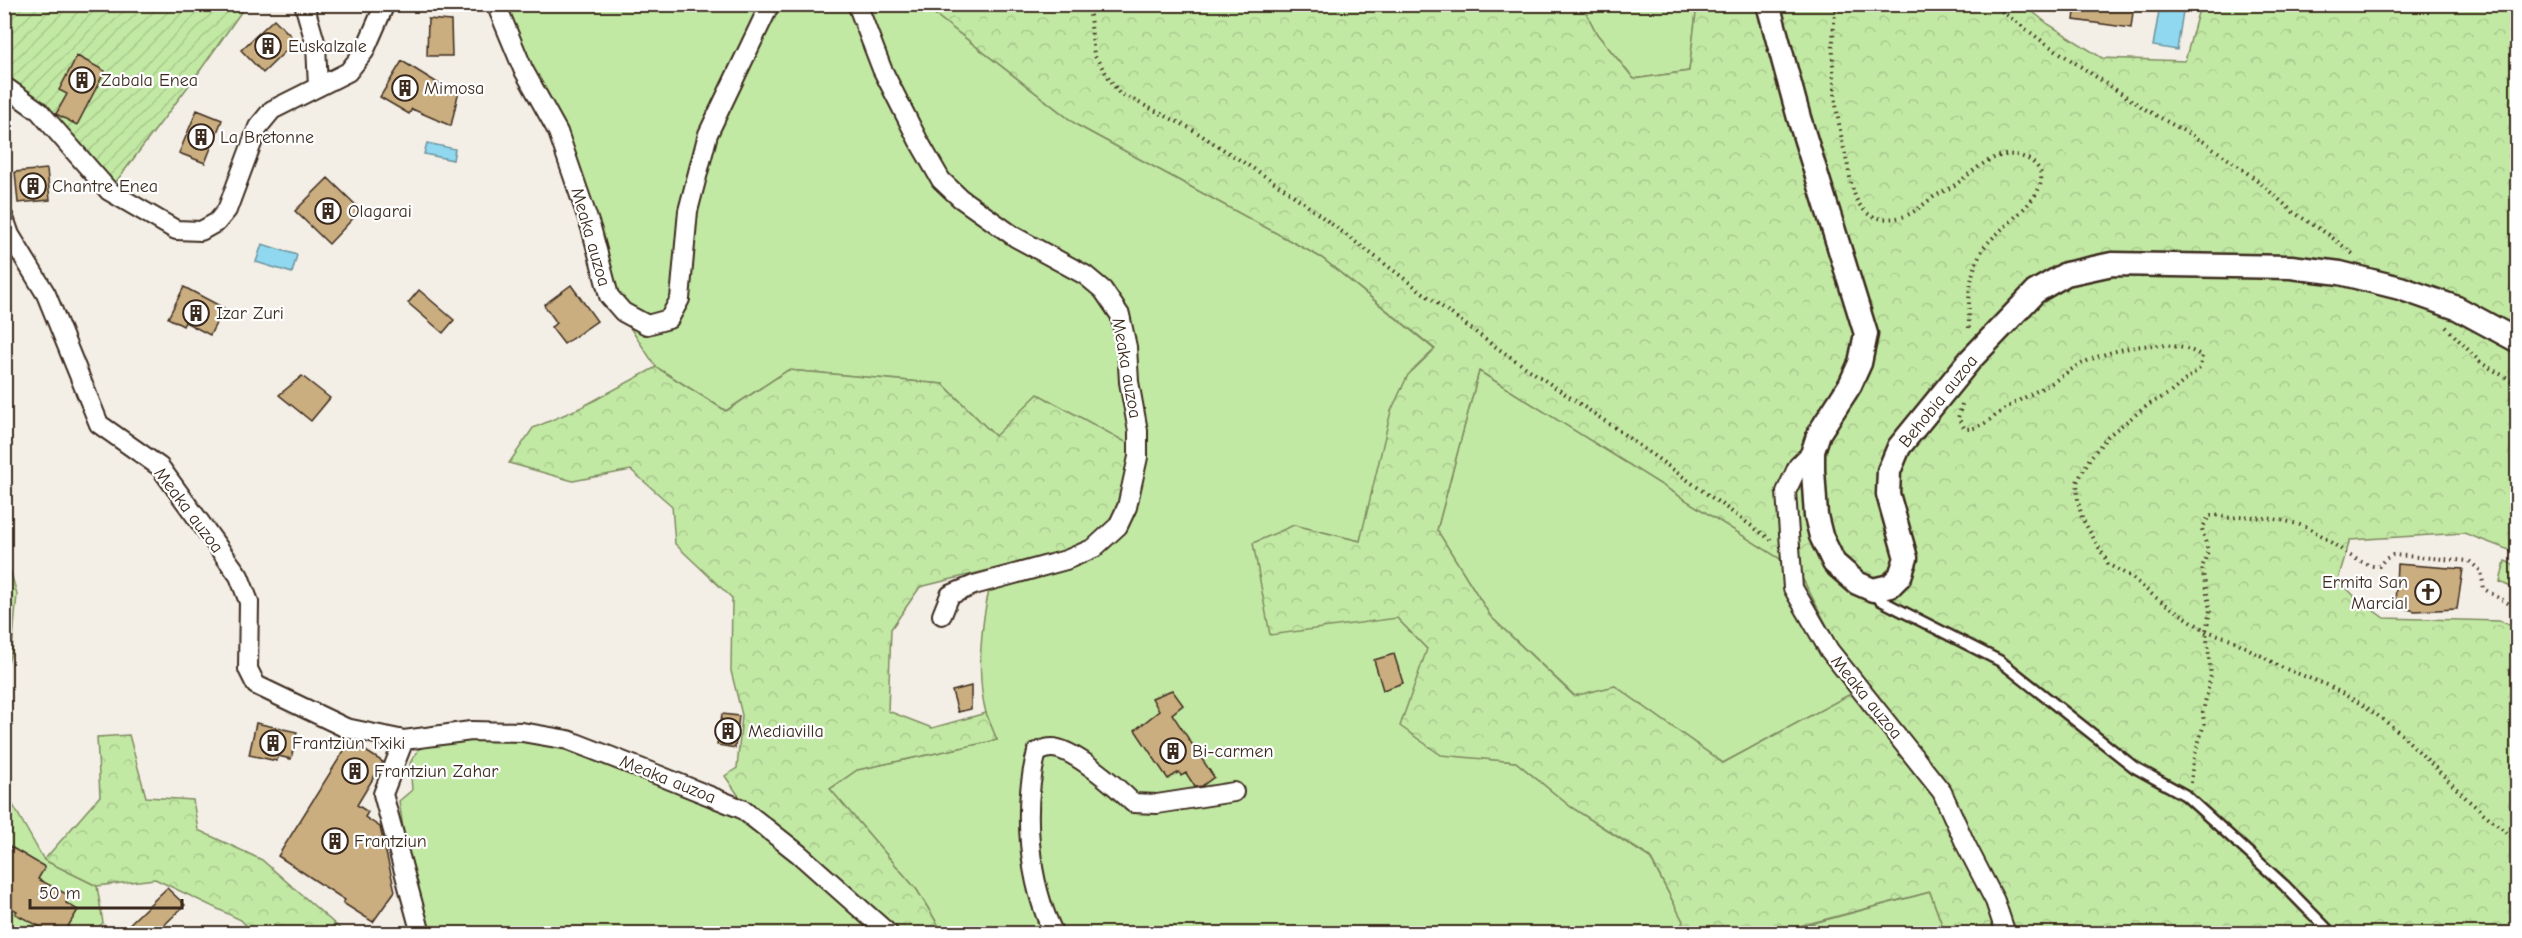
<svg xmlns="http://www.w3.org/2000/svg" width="2522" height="938" font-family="'Comic Neue',sans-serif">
<defs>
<pattern id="forest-crowns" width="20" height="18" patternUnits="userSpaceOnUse" patternTransform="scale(1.5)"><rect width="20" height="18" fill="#c2e9a4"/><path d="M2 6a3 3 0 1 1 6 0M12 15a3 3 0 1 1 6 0" fill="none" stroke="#a8c88d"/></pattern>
<pattern id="garden-furrows" width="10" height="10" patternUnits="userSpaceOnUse" patternTransform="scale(1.5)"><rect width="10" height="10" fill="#c2e9a4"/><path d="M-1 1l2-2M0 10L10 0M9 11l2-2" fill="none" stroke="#a8c88d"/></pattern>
</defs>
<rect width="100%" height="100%" fill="#f4efe6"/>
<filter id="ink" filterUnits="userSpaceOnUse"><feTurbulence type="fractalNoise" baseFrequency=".0167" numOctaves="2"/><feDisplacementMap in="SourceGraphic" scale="12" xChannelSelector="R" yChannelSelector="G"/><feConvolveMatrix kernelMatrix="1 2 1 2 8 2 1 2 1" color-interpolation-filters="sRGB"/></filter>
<g filter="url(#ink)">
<path fill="#c2e9a4" stroke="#7e8a61" stroke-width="1.5" d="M496,5H923L1077,125L1322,258L1435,350L1360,541L1294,525L1397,618L1427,649L1441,754L1516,762L1571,807L1650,858L1683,921L1680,933H943L917,890L830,789L857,770L997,740C993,731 988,722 986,713C976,676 981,623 990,586L1091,558L995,436L943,384L788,370L726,411L656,367L609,296L558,132Z
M1582,5H1697L1689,71L1634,79L1597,34Z
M1479,371L1798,570L1860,689L1723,763L1615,686L1575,696L1491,617L1437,530Z
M5,552L17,594L12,650L5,671Z
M2505,561L2517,566V590L2500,582Z
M471,737H523L570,747L738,811L883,933H430L406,847L399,801L412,790L410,763L420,748Z
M4,789L44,860L97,886L103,923L91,933H5Z
M1930,892L1945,933L1773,934Z"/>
<path fill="url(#forest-crowns)" stroke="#7e8a61" stroke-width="1.5" fill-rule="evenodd" d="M923,5H1582L1597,34L1634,79L1689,71L1697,5H2024L2048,24L2102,58L2185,61L2200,5H2517V553L2464,533L2350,540L2338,579L2356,598L2384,618L2500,621L2517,628V933H1945L1930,892L1773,933H1680L1683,921L1650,857L1571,807L1516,762L1441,755L1400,726L1427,649L1397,618L1270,635L1253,543L1294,525L1360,541L1391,411L1408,375L1435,349L1322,258L1077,125ZM1479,371L1798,570L1860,689L1723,763L1615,686L1574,696L1491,617L1437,530Z
M656,367L726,411L788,370L943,384L995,436L1038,394L1131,445L1125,497L1108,526L1082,547L920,587L891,629L888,711L932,728L986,713L997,740L857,770L830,789L917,890L943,933H902L745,805L725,776L737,768L742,715L731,671L732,598L675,544L672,506L631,470L573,481L509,463L533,428L582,407Z
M129,735L146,797L193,800L198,830L262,860L345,933H253L241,920L155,879L97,886L44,860L100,796L97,737Z"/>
<path fill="url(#garden-furrows)" stroke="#7e8a61" stroke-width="1.5" d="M4,5H246L199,72L109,191L5,85Z"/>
<path fill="#8fd8f0" stroke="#6d929c" stroke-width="1.5" d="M2160,5H2184L2177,50L2153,46Z
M427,143L455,149L453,160L424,154Z
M262,244L297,255L292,273L256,262Z"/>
<path fill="#caae80" stroke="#3b2a1e" stroke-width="1.5" d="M2076,4H2134L2131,28L2074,20Z
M274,19L296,41L263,73L241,50Z
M428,19L451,21L452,56H427Z
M77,56L105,71L77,125L56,114L67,94L59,90Z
M402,61L444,87L459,90L451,126L412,109L409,114L380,97Z
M197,110L222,120L205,163L179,153Z
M47,169L50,200L18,203L15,172Z
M328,178L361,210L329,244L295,211Z
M571,285L597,321L564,344L551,327L557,323L544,305Z
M184,287L224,308L210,335L185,322L183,326L168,318Z
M419,290L454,320L443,333L408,303Z
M302,376L330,398L311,421L279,395Z
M2397,564L2463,569L2457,609L2415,611L2395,606Z
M1394,654L1403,683L1383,690L1374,660Z
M971,686V709L958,712L952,691Z
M1172,690L1183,705L1172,714L1214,777L1202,786L1195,787L1186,773L1181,776L1179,772L1168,779L1135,730L1159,711L1152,698Z
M722,714L739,716L735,748L717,745Z
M256,723L297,732L291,759L278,756L277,761L249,755Z
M350,741L383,762L357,805L368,812L365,817L380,827L395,891L373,922L343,903L345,900L278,856Z
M4,843L45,867L38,879L70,896L66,903L78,910L64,933H37L41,927L15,914L17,911L4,904Z
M167,888L185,905L156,933H120Z"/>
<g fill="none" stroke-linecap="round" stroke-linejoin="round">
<g stroke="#3b2a1e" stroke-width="14">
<path id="service" d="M1874,591L1880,600L2000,661L2134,767L2185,795L2284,885L2332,934"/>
</g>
<g stroke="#3b2a1e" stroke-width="22">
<path id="minor" d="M304,4L316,45L318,87
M496,4L523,69L558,132L592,231L609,296L623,312L647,325L669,319L680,299L688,211L708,134L770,4
M857,4L882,69L918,140L941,180L960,198L1015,237L1085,275L1103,290L1120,315L1127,347L1129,382L1138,431V457L1127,507L1118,526L1094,548L1066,560L974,585L950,595L942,615
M4,86L39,111L109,191L176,230L201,231L217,222L227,210L258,127L272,110L348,72L364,52L385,4
M4,218L10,235L46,294L99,424L160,467L239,576L249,602L248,669L256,685L346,728L404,740L383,794L421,934
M1813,451L1798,466L1786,492L1793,588L1829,650L1942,792L1966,845L1995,901L2006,934
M404,740L471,731L522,732L568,740L658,775L742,809L799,854L889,934
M1054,934C1028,882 1022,808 1037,752C1041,751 1046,748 1051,748C1072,747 1118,788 1133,803L1157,804L1234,792"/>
</g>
<g stroke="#3b2a1e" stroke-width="27">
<path id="tertiary" d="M1768,4L1799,118L1866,334L1860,363L1850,385L1819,433L1813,451V470L1816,516L1821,536L1834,563L1857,583L1873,590L1890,586L1900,576L1906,558L1888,494L1889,471L1899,447L1970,360L2035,292L2066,274L2112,264L2291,267L2340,273L2400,288L2457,308L2518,341"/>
</g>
<path stroke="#3b2a1e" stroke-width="4" stroke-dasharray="1.5 4.5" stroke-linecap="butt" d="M1015,4H1033
M1085,4L1090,16L1094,55L1119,93L1190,128L1285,189L1490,343L1615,428L1771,540
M1836,4C1829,58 1834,110 1847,162C1851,181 1853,208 1874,217C1879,219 1892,219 1897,218C1911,216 1921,206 1932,198C1941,192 1951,188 1959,182C1978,167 1998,148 2023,157C2030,159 2037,165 2040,171C2050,199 1994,229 1981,252C1967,279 1969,303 1969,332
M1992,4L2042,41L2148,111L2206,143L2257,180L2293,212L2329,235L2353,254
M2446,327L2481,363L2518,384
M1962,404L1958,418L1965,429C1983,429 1993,416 2008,407C2021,399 2035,392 2048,385C2059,379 2068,371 2079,365C2111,348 2170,335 2202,356L2200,368L2170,393L2148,405L2108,436L2090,458L2077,482L2078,501L2082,518L2109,565L2130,576L2155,597L2206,631L2231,639L2281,667L2327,685L2365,706L2398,731L2469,801L2518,842
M2191,783L2193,761L2204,724L2203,712L2211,675L2206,631L2210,610L2202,568L2208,551L2202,529L2209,516C2220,513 2228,521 2239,516C2265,518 2295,519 2317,533C2332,541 2362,569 2379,566L2385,559L2393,555L2469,561L2481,571L2484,589L2518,609"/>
<use href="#service" stroke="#fff" stroke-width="9"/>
<use href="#minor" stroke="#fff" stroke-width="18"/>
<use href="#tertiary" stroke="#fff" stroke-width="22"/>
</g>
</g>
<defs>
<g id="building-ring" transform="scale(1.35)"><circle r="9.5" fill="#fff" stroke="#3b2a1e" stroke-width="1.5"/><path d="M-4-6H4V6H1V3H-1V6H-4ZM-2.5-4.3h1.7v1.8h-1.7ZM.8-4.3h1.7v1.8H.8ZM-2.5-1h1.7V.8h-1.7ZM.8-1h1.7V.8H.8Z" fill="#3b2a1e"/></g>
<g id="church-ring" transform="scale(1.35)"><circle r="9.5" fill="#fff" stroke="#3b2a1e" stroke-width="1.5"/><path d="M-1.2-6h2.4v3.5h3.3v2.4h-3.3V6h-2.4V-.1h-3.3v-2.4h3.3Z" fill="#3b2a1e"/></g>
</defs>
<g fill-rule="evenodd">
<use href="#building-ring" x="268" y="46"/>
<use href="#building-ring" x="82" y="80"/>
<use href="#building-ring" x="405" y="88"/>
<use href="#building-ring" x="201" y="137"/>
<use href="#building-ring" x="33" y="186"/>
<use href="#building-ring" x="328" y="211"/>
<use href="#building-ring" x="196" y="313"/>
<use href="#church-ring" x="2428" y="592"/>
<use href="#building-ring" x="728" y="731"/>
<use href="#building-ring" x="273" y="743"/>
<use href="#building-ring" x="1173" y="751"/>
<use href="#building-ring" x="355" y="771"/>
<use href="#building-ring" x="335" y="841"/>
</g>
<g text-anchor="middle" stroke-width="4.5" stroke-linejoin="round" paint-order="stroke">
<g font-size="18" fill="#3b2a1e" stroke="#fff" text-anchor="start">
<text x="288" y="52">Euskalzale</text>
<text x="101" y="86">Zabala Enea</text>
<text x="424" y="94">Mimosa</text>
<text x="220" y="143">La Bretonne</text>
<text x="52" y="192">Chantre Enea</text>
<text x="348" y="217">Olagarai</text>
<text x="216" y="319">Izar Zuri</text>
<text x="2408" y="588" text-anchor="end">Ermita San<tspan x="2408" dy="21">Marcial</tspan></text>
<text x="748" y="737">Mediavilla</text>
<text x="292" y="749">Frantziun Txiki</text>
<text x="1192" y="757">Bi-carmen</text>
<text x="374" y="777">Frantziun Zahar</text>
<text x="354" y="847">Frantziun</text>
</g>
<g font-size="18" fill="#3b2a1e" stroke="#fff">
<text transform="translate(591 237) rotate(74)" y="6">Meaka auzoa</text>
<text transform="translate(1127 368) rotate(80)" y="6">Meaka auzoa</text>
<text transform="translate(1938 401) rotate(-51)" y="6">Behobia auzoa</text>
<text transform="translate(189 510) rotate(53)" y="6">Meaka auzoa</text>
<text transform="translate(1867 697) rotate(51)" y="6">Meaka auzoa</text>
<text transform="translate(668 779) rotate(22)" y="6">Meaka auzoa</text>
</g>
</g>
<rect width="2522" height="938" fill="none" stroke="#fff" stroke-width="24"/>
<rect x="12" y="12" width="2498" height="914" fill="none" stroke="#3b2a1e" stroke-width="2" filter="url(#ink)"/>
<path d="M30 899v9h152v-9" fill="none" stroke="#3b2a1e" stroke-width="3"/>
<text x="39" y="899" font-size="18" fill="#3b2a1e" stroke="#ffffff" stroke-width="4.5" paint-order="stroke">50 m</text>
</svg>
